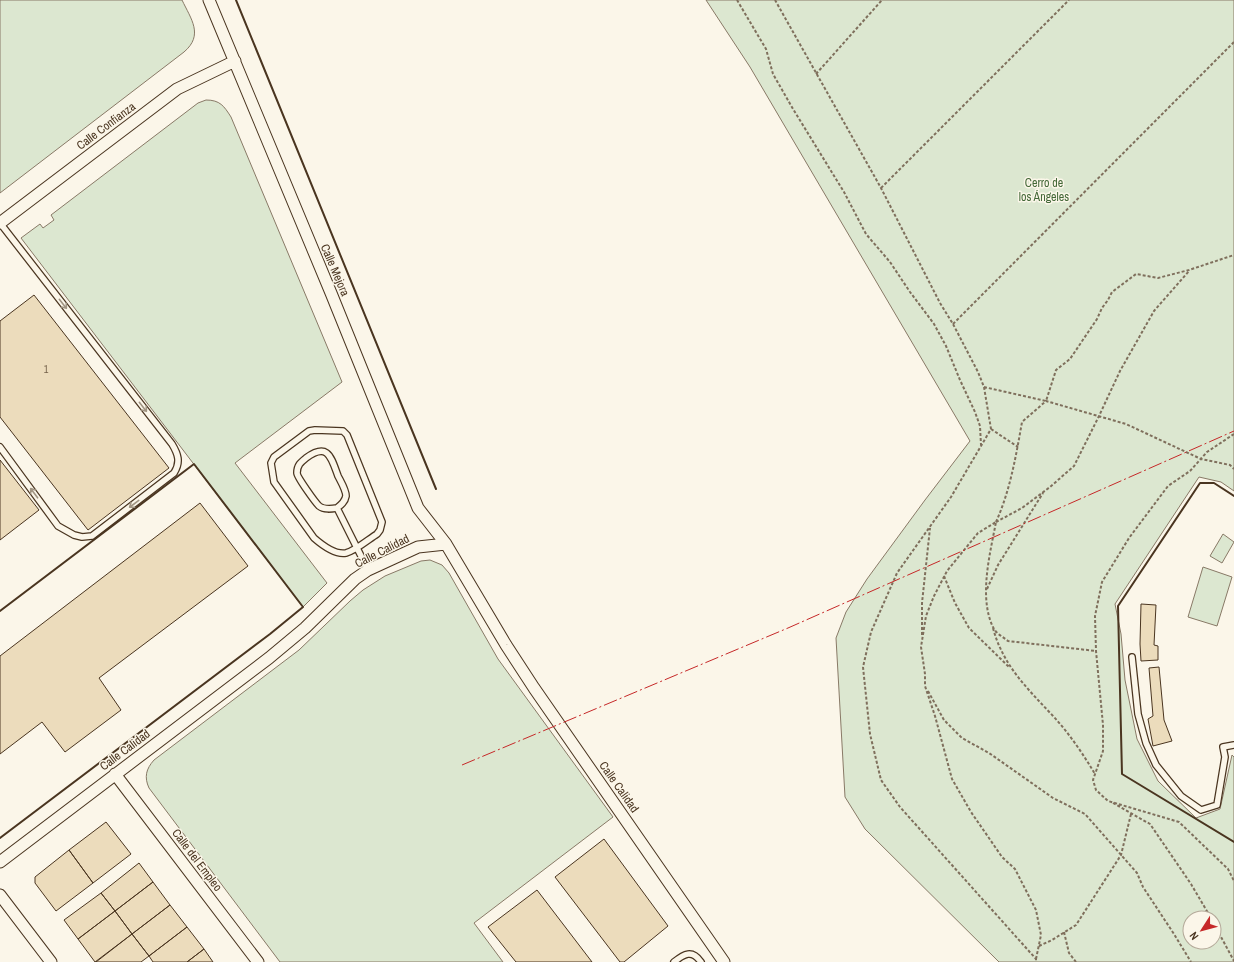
<svg xmlns="http://www.w3.org/2000/svg" width="1234" height="962" font-family="'Archivo Narrow',sans-serif">
<rect width="100%" height="100%" fill="#fbf6e9"/>
<path fill="#dce7d0" stroke="#887966" fill-rule="evenodd" d="M0,0H182C191,19 204,35 184,52L0,193Z
M706,0H1234V491L1221,482L1199,477L1115,604L1121,634L1125,680L1137,739L1158,781L1196,818L1220,809L1232,755L1234,757V962H999L865,829L845,797L836,638L846,612L867,579L925,500L970,441L750,67ZM1190,918H1214V942H1190Z
M206,100C220,100 224,106 231,117L342,382L235,463L327,583L303,607L21,238L40,224L43,228L54,220L51,215L198,103Z
M1223,534L1234,542L1222,563L1210,556Z
M430,560L442,565L449,573L498,659L613,817L474,923L503,962H280L149,788C144,777 146,769 154,760L299,650L350,601L363,590L385,576L421,561Z
M1203,567L1232,577L1217,626L1188,617Z"/>
<path fill="#ecdcbc" stroke="#4a3520" d="M34,295L169,468L88,530L0,417V321Z
M0,460L39,510L0,540Z
M200,503L248,566L99,678L121,710L65,752L42,722L0,754V656Z
M1141,604L1156,605L1154,645L1158,646V660L1141,661L1140,644Z
M1159,667L1164,720L1172,741L1153,746L1148,719L1153,716L1149,668Z
M106,822L131,854L93,883L69,850Z
M604,839L668,926L624,962H620L555,877Z
M69,850L93,883L56,911L35,883V877Z
M139,863L153,882L115,911L101,893Z
M153,882L170,905L132,934L115,911Z
M537,890L592,962H516L488,927Z
M101,893L115,911L78,939L64,920Z
M170,905L187,927L149,956L132,934Z
M115,911L132,934L95,962L78,939Z
M187,927L204,949L187,962H153L149,956Z
M132,934L149,956L141,962H96Z
M204,949L213,962H187Z"/>
<g fill="none" stroke-linecap="round" stroke-linejoin="round">
<g stroke="#4a3520" stroke-width="8">
<path id="service" d="M315,430L343,431L347,435L382,522L380,530L377,534C369,539 355,551 346,553C335,555 322,545 314,538L274,482L271,463L274,457L309,431Z
M0,447L58,526L74,535L82,537L92,536L174,473C181,462 178,454 172,444L0,223
M337,508C331,509 324,510 319,506C315,502 297,477 297,473C297,465 301,462 306,458C328,442 331,457 338,476C341,482 346,490 346,496C345,502 341,505 337,508L368,570
M1132,657L1138,714L1146,743L1156,765L1181,796L1201,810L1217,805L1225,757L1223,747L1234,745
M674,962C684,954 692,949 701,962"/>
</g>
<g stroke="#4a3520" stroke-width="13">
<path id="minor" d="M209,0L331,293L418,508L446,544L506,645L534,688L724,962
M0,223L177,89L235,61
M115,774L258,962
M0,862L269,658L305,628L355,579L368,570L418,547L446,544
M0,895L51,962"/>
</g>
<path stroke="#7f6f5c" stroke-width="2" stroke-dasharray="3 2" stroke-linecap="butt" d="M737,0L766,49L773,74L793,109L844,192L866,234L890,262L910,292L934,324L946,346L960,380L975,412L980,426L981,445
M775,0L881,188L940,303L953,324L978,372L984,387L991,429L951,497L897,573L871,632L863,667L870,734L881,780L900,807L1036,959V962
M816,74L882,0
M881,188L1069,0
M953,324L1234,42
M984,387L1046,401L1056,370L1070,359L1097,319L1102,308L1108,300L1112,292L1136,274L1158,278L1189,270L1234,255
M991,429L1018,447
M1234,434L1207,452L1190,471L1168,486L1129,538L1102,582L1095,616L1096,651L1103,725V751L1093,780L1096,790L1108,801L1179,822L1228,869L1234,881
M996,522C1010,491 1016,456 1022,422L1046,401L1126,424L1201,459L1230,465L1234,469
M996,522L1022,508L1050,487L1074,466L1099,416L1120,371L1154,311L1189,271
M944,576L955,603L969,628L1009,667
M987,589L998,565L1043,493
M993,628C1003,666 1028,689 1053,716C1069,733 1083,754 1095,774
M922,635V603L930,528
M928,691L944,720L962,738L989,753L1053,798L1085,814L1137,873L1143,887L1174,934L1191,962
M1113,803L1150,824L1191,884L1211,918
M1214,924L1234,961
M1064,932L1069,953L1076,962
M1039,946L1052,940L1076,925L1121,855L1131,814
M1036,959L1041,935L1036,910L1015,869L1002,857L971,812L952,779L935,716L925,686V674L921,647L926,616L934,596L947,571L978,533L996,522C990,554 978,599 994,629C997,634 1003,637 1008,641L1096,651"/>
<use href="#service" stroke="#fbf6e9" stroke-width="5.5"/>
<use href="#minor" stroke="#fbf6e9" stroke-width="11"/>
<path stroke="#4a3520" stroke-width="2" d="M236,0L436,489
M1234,496L1214,483H1200L1118,606L1122,774L1234,842
M0,611L194,464L303,607L270,634L0,838"/>
<path stroke="#c62828" stroke-width="1" stroke-dasharray="14 3 2 3" stroke-linecap="butt" d="M462,765L788,628L1234,431"/>
</g>
<defs><path id="oneway-shaft" d="M-6 0H5M1.5-3L5.5 0L1.5 3" fill="none" stroke-width="1.6" stroke-linecap="round" stroke-linejoin="round"/></defs>
<g stroke="#a29684">
<use href="#oneway-shaft" transform="translate(63 304) rotate(52)"/>
<use href="#oneway-shaft" transform="translate(143 407) rotate(52)"/>
<use href="#oneway-shaft" transform="translate(34 493) rotate(-127)"/>
<use href="#oneway-shaft" transform="translate(134 504) rotate(143)"/>
</g>
<g text-anchor="middle" stroke-width="3" stroke-linejoin="round" paint-order="stroke">
<g font-size="10" fill="#725f47">
<text x="46" y="373">1</text>
</g>
<g font-size="12" fill="#4a3520" stroke="#fbf6e9">
<text transform="translate(106 126) rotate(-37)" y="4">Calle Confianza</text>
<text transform="translate(335 270) rotate(67)" y="4">Calle Mejora</text>
<text transform="translate(382 551) rotate(-27)" y="4">Calle Calidad</text>
<text transform="translate(125 750) rotate(-37)" y="4">Calle Calidad</text>
<text transform="translate(619 787) rotate(55)" y="4">Calle Calidad</text>
<text transform="translate(197 860) rotate(53)" y="4">Calle del Empleo</text>
</g>
<g font-size="12" fill="#436837" stroke="#fbf6e9">
<text x="1044" y="187">Cerro de<tspan x="1044" dy="14">los Ángeles</tspan></text>
</g>
</g>
<g transform="translate(1202 930) rotate(234)"><circle r="19" fill="#fbf6e9" stroke="#b4a999"/>
<path d="M0-3L7 15L0 10L-7 15Z" fill="#c62828"/>
<text y="-6" font-size="11" font-weight="bold" text-anchor="middle" fill="#4a3520">N</text>
</g>
</svg>
